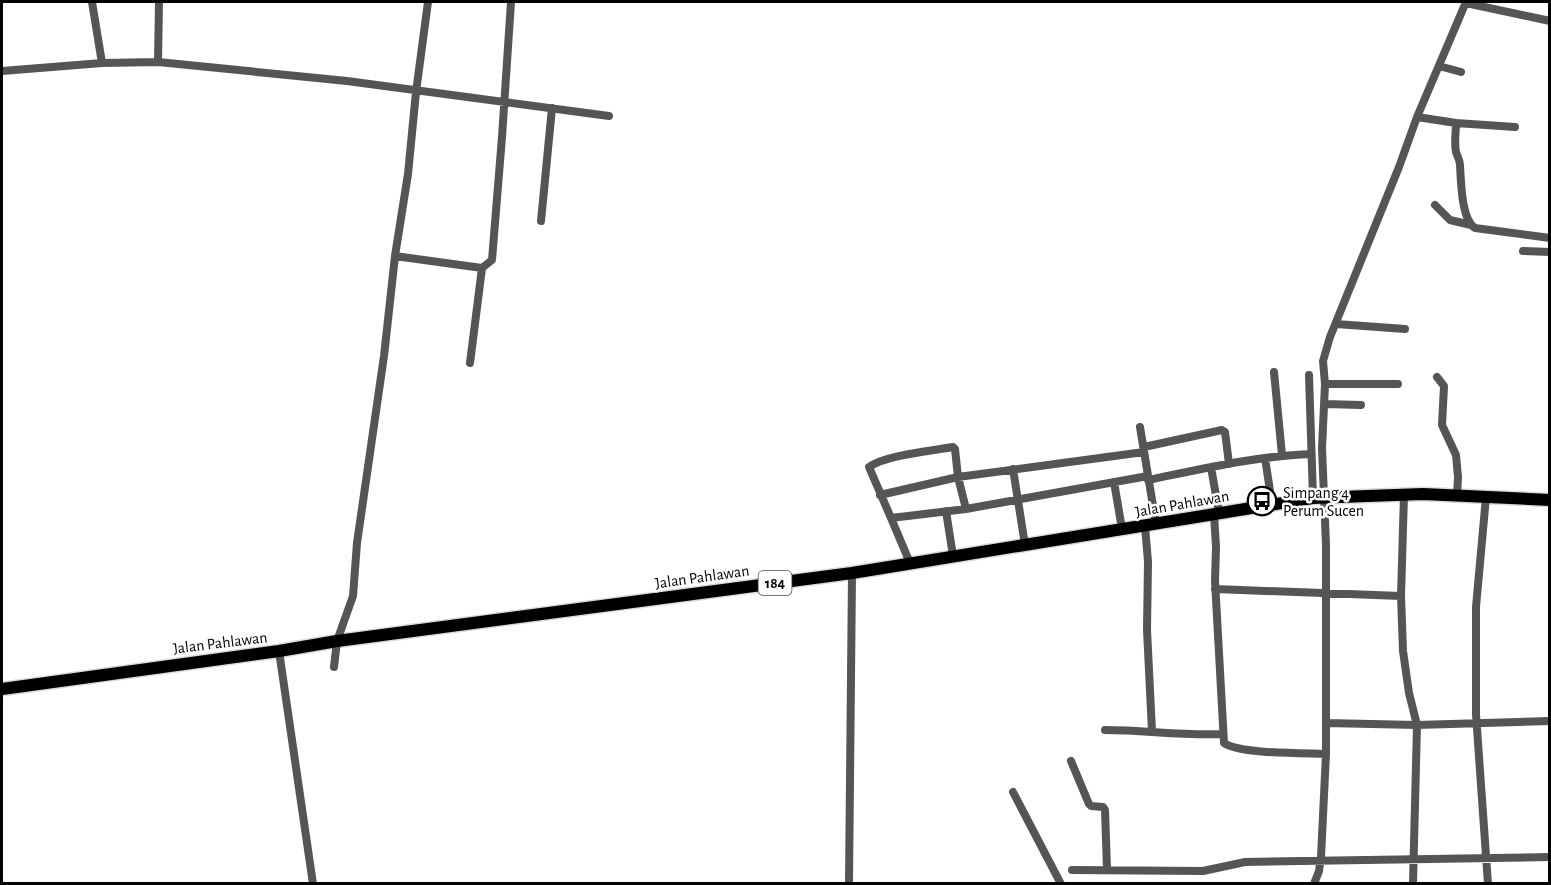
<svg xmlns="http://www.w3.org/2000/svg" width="1551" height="885" font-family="'Alegreya Sans',sans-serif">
<rect width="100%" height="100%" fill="#fff"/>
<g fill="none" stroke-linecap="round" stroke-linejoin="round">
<g stroke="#dbdbdb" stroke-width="15">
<path id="primary" d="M2,689L279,651L337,641L852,573L1313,498L1423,494L1550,500"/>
</g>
<path stroke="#555" stroke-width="8" d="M92,2L102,63
M1466,3L1550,21
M158,62L159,2
M1439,66L1461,72
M2,71L102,63L158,62L347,81L609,116
M1417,117L1456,123
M1515,127L1456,123C1456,132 1454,143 1456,152C1457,156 1460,160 1460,165C1461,180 1461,219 1475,228L1550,238
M1435,205L1450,220L1471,225
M541,221L552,108
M1523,251L1550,252
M395,256L482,268L492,260L502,137L511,2
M1336,324L1405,329
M470,363L482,268
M1274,372L1282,455
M1309,375L1313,498
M1437,377L1444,386L1442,425L1456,455L1458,477L1457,496
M1325,384H1398
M1325,404L1361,405
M1140,427L1156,524
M1144,447L1222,430L1225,432L1229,464
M1265,458L1272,504
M1211,467L1219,513
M1013,469L1025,545
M1148,480C1202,469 1256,456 1311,454
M1114,482L1122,529
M880,495L958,477L1144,452
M1404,495L1401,596L1403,651L1409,693L1417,725L1413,884
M1486,497L1476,607V714L1488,884
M946,511L953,556
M1214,514L1216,547L1215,581L1224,743C1239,754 1304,753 1326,754
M891,518L869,467C886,455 931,451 953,447L955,449L958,477L966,509
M1145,526L1148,562L1147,630L1152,731
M910,563L891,518L966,509L1148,476
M1215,589L1401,596
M279,651L313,884
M334,667L337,641L353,596L357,543L384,356L395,256L408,174L416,92L428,2
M1326,723L1417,725L1550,721
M1105,730C1144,730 1184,736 1222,734
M1071,761L1089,804L1091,806L1103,807L1105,810L1107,869
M1013,792L1061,884
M1072,870L1203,871L1245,862L1550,857
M849,884L852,573
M1314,884L1319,871L1321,857L1326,754V545L1322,448L1325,384L1323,361L1330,337L1399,167L1417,117L1466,2"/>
<use href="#primary" stroke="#000" stroke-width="12"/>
</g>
<defs>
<g id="bus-ring" transform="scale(1.5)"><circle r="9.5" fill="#fff" stroke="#000" stroke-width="1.5"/><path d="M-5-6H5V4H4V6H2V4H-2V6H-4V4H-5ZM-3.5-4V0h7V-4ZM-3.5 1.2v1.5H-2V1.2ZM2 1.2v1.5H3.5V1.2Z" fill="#000"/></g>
</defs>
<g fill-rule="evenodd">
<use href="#bus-ring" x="1262" y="501"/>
</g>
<g text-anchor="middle" stroke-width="5" stroke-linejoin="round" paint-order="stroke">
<rect fill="#fff" stroke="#4c4c4c" stroke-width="1.5" x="758.5" y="571" width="33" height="24" rx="4.5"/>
<g font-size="15" font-weight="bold" fill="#000">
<text x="775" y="588">184</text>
</g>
<g font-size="16" fill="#000" stroke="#fff" text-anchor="start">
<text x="1283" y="498">Simpang 4<tspan x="1283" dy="18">Perum Sucen</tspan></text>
</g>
<g font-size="16" fill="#000" stroke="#fff">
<text transform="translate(1182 503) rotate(-10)" y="6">Jalan Pahlawan</text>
<text transform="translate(702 576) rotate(-8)" y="6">Jalan Pahlawan</text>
<text transform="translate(220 642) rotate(-7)" y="6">Jalan Pahlawan</text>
</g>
</g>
<rect width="1551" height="885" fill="none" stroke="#000000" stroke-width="6"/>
</svg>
